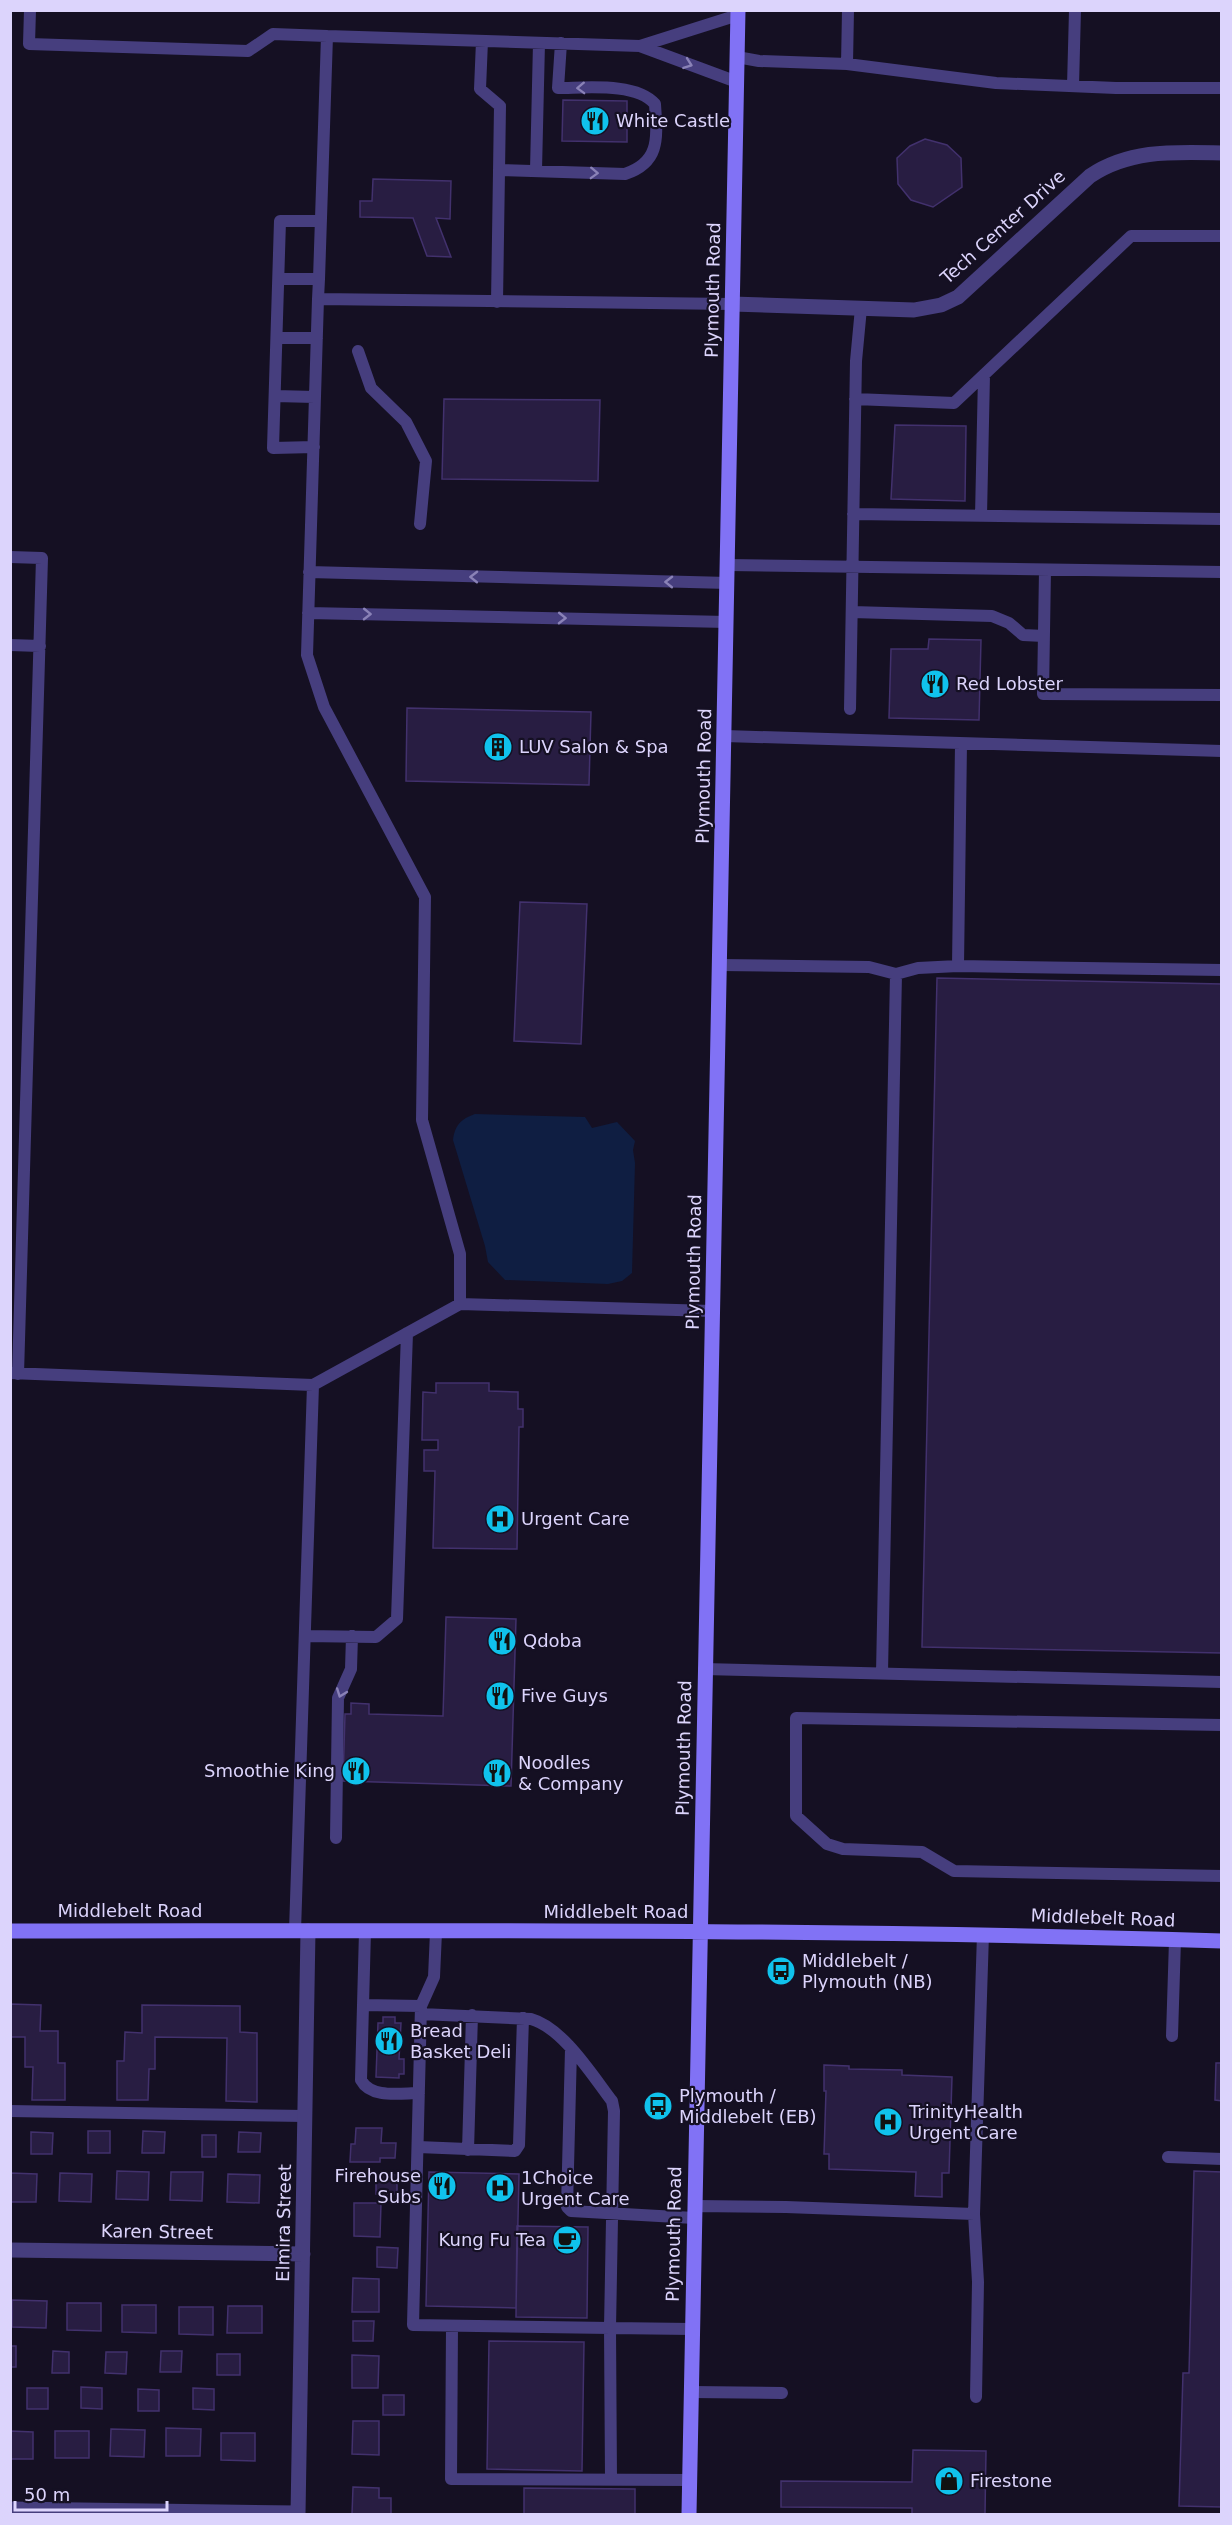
<svg xmlns="http://www.w3.org/2000/svg" width="1232" height="2525" font-family="'DejaVu Sans',sans-serif">
<rect width="100%" height="100%" fill="#151023"/>
<path fill="#0f1e42" d="M475,1114L585,1117L592,1128L617,1122L635,1141L633,1150L635,1163L632,1273L622,1281L608,1284L505,1280L488,1262L485,1246L453,1140C455,1125 461,1119 475,1114Z"/>
<path fill="#281d42" stroke="#42316d" stroke-width="1.5" d="M563,100L627,101V142L562,141Z
M925,139L947,145L961,158L962,187L933,207L911,200L898,184L897,158L910,146Z
M373,179L451,181L450,219L436,218L451,257L427,256L413,218L360,217V201H372Z
M444,399L600,400L598,481L442,479Z
M895,425L966,426L965,501L891,499Z
M929,639L981,640L979,720L889,718L891,649H928Z
M407,708L591,712L589,785L406,781Z
M520,902L587,904L581,1044L514,1041Z
M937,978L1222,984V1653L922,1647Z
M436,1383H489V1391L518,1392V1409H523V1427H519L517,1549L433,1548L435,1471H424V1450H438V1440H422L423,1392L436,1393Z
M446,1617L516,1619L511,1786L343,1781L345,1714H351V1703L369,1704V1714L443,1716Z
M10,2004L41,2005L40,2031H58V2063H65V2100H32L33,2067H25V2037H10Z
M142,2005L240,2006V2032L257,2033V2102L226,2101L227,2038L155,2037V2069H149L148,2100H117V2061H124L125,2032L142,2033Z
M383,2017H395V2023H401L399,2059H404V2074H399V2078L376,2077L378,2023H383Z
M1216,2063H1222V2101L1215,2100Z
M824,2065L849,2066V2069L902,2070V2075L952,2077L949,2173H942V2197L915,2196L916,2172L829,2169V2154H824L826,2091H824Z
M356,2128H382L381,2143H396L395,2158H380V2162H350L351,2144H355Z
M88,2131H110V2153H88Z
M143,2131L165,2132L164,2153H142Z
M31,2132L53,2133L52,2154H31Z
M239,2132L261,2133L260,2152H238Z
M202,2135H216V2157H202Z
M117,2171L149,2172L148,2200L116,2199Z
M1194,2171L1222,2172V2507L1179,2506L1183,2373H1189Z
M171,2172H203L202,2201L170,2200Z
M429,2172L519,2174L516,2308L426,2306Z
M10,2173L37,2174L36,2202H10Z
M60,2173L92,2174L91,2202L59,2201Z
M228,2174L260,2175L259,2203L227,2202Z
M376,2174L397,2175V2194H376Z
M354,2203H381L380,2237L354,2236Z
M517,2226L588,2227L587,2318L516,2317Z
M377,2247L398,2248L397,2268L377,2267Z
M353,2278L379,2279V2312H352Z
M12,2300L47,2301L46,2328L12,2327Z
M67,2303H101V2331L67,2330Z
M122,2305H156V2333L122,2332Z
M228,2306H262V2333H227Z
M179,2307H213V2335L179,2334Z
M353,2321H374L373,2341H353Z
M489,2341L584,2342L582,2471L487,2469Z
M10,2346H16V2367H10Z
M53,2351L69,2352V2373H52Z
M161,2351H182L181,2372H160Z
M106,2352H127L126,2374L105,2373Z
M217,2354H240V2375H217Z
M352,2355L379,2356L378,2388H352Z
M81,2387L102,2388V2409L81,2408Z
M27,2388H48V2409H27Z
M193,2388L214,2389V2410L193,2409Z
M138,2389L159,2390V2411H138Z
M383,2395H404V2415H383Z
M353,2421H379V2455L352,2454Z
M166,2428L201,2429L200,2456H166Z
M111,2429L145,2430L144,2457L110,2456Z
M10,2431L33,2432V2459H10Z
M55,2431H89V2458H55Z
M221,2433H255V2461L221,2460Z
M913,2450L986,2451L985,2514H912V2508L781,2507V2481L912,2482Z
M353,2487L379,2488V2498H391V2514H352Z
M524,2488L635,2489V2514H524Z"/>
<g fill="none" stroke-linecap="round" stroke-linejoin="round">
<path stroke="#463e7e" stroke-width="12" d="M30,10L29,44L248,51L273,34L327,36
M482,41L480,89L500,106L497,302
M640,46L738,15
M737,57L759,61L847,64L848,10
M847,64L996,83L1116,88H1222
M1073,86L1075,10
M499,170L625,174C661,162 657,137 655,104C636,82 585,88 558,88L561,43
M536,170L539,43
M279,279H319L318,299
M319,279L327,36L640,46L737,82
M277,338H317
M358,351L371,388L406,422L426,461L420,524
M275,396L315,397
M855,399L954,403L1131,236H1222
M314,447L273,448L280,221H321
M853,514L1222,519
M981,516L984,375
M10,557L42,558L18,1374
M728,565L1222,572
M1045,570L1043,694L1222,695
M309,572L728,583
M852,612L992,616L1009,623L1023,635L1044,636
M308,613L727,622
M10,645L40,646
M850,709L856,361L861,308
M725,736L1222,751
M720,965L869,967L896,974L882,1673
M958,966L1222,970
M896,974L918,968L958,966L961,744
M460,1304V1254L422,1120L425,897L324,707L307,655L318,299L732,304
M10,1373L313,1385L295,1931
M313,1385L460,1304L712,1311
M305,1636L376,1637L397,1619L407,1333
M704,1669L1222,1682
M1222,1725L796,1718V1816L827,1844L843,1849L922,1852L954,1871L1222,1876
M336,1838L338,1698L351,1669L352,1636
M365,1931L361,2080C371,2099 401,2093 419,2093
M436,1932L434,1977L421,2006L413,2325L610,2328L611,2480
M363,2005L421,2006
M421,2014L531,2019C563,2028 592,2075 612,2101L614,2111L610,2328L692,2329
M1172,2036L1175,1940
M571,2049L567,2207L571,2211L694,2218
M10,2111L305,2116
M418,2147L515,2151L519,2145L523,2018
M468,2150L472,2015
M1168,2157L1222,2159
M694,2206L786,2207L974,2214
M452,2326L451,2479L689,2480
M691,2392L782,2393
M976,2397L978,2282L974,2214L983,1934"/>
<path stroke="#463e7e" stroke-width="15" d="M732,304L914,310L941,305L958,297L1090,176C1130,149 1175,152 1222,153
M10,2250L303,2254
M10,2509L298,2513
M298,2514L308,1931"/>
<path stroke="#8172f5" stroke-width="15" d="M10,1931C414,1931 818,1928 1222,1941
M689,2514L738,10"/>
</g>
<defs><path id="oneway-chevron" d="M-2-3.5L2.5 0L-2 3.5" fill="none" stroke-width="1.6" stroke-linecap="round" stroke-linejoin="round" transform="scale(1.5)"/></defs>
<g stroke="#8a82b7">
<use href="#oneway-chevron" transform="translate(688 64) rotate(20)"/>
<use href="#oneway-chevron" transform="translate(581 88) rotate(178)"/>
<use href="#oneway-chevron" transform="translate(594 173) rotate(2)"/>
<use href="#oneway-chevron" transform="translate(474 577) rotate(-179)"/>
<use href="#oneway-chevron" transform="translate(669 582) rotate(-179)"/>
<use href="#oneway-chevron" transform="translate(367 614) rotate(1)"/>
<use href="#oneway-chevron" transform="translate(562 618) rotate(1)"/>
<use href="#oneway-chevron" transform="translate(341 1693) rotate(110)"/>
</g>
<defs>
<g id="restaurant-disc" transform="scale(1.5)"><circle r="9.5" fill="#10c2ec" stroke="#151023"/><path d="M-5-6h1v4h1v-4h1v4h1v-4h1v5L-1.5 .5V6h-2V.5L-5-1ZM5-6V6H3V1.5H1.5Q1.5-4 5-6Z" fill="#111"/></g>
<g id="building-disc" transform="scale(1.5)"><circle r="9.5" fill="#10c2ec" stroke="#151023"/><path d="M-4-6H4V6H1V3H-1V6H-4ZM-2.5-4.3h1.7v1.8h-1.7ZM.8-4.3h1.7v1.8H.8ZM-2.5-1h1.7V.8h-1.7ZM.8-1h1.7V.8H.8Z" fill="#111"/></g>
<g id="hospital-disc" transform="scale(1.5)"><circle r="9.5" fill="#10c2ec" stroke="#151023"/><path d="M-5-5h3v3.5h4V-5h3V5h-3V1.5h-4V5h-3Z" fill="#111"/></g>
<g id="bus-disc" transform="scale(1.5)"><circle r="9.5" fill="#10c2ec" stroke="#151023"/><path d="M-5-6H5V4H4V6H2V4H-2V6H-4V4H-5ZM-3.5-4V0h7V-4ZM-3.5 1.2v1.5H-2V1.2ZM2 1.2v1.5H3.5V1.2Z" fill="#111"/></g>
<g id="cafe-disc" transform="scale(1.5)"><circle r="9.5" fill="#10c2ec" stroke="#151023"/><path d="M-5.5-4.5H6V0H3Q3 3.5 0 3.5H-2.5Q-5.5 3.5-5.5 0ZM3-3.2v2h1.7v-2ZM-6 4.5H4V6H-6Z" fill="#111"/></g>
<g id="shop-disc" transform="scale(1.5)"><circle r="9.5" fill="#10c2ec" stroke="#151023"/><path d="M-5-2.5h2.3a2.7 3.5 0 0 1 5.4 0H5L5.5 6h-11ZM-1.5-2.5h3a1.5 2.3 0 0 0-3 0Z" fill="#111"/></g>
</defs>
<g fill-rule="evenodd">
<use href="#restaurant-disc" x="595" y="121"/>
<use href="#restaurant-disc" x="935" y="684"/>
<use href="#building-disc" x="498" y="747"/>
<use href="#hospital-disc" x="500" y="1519"/>
<use href="#restaurant-disc" x="502" y="1641"/>
<use href="#restaurant-disc" x="500" y="1696"/>
<use href="#restaurant-disc" x="356" y="1771"/>
<use href="#restaurant-disc" x="497" y="1773"/>
<use href="#bus-disc" x="781" y="1971"/>
<use href="#restaurant-disc" x="389" y="2041"/>
<use href="#bus-disc" x="658" y="2106"/>
<use href="#hospital-disc" x="888" y="2122"/>
<use href="#restaurant-disc" x="442" y="2186"/>
<use href="#hospital-disc" x="500" y="2188"/>
<use href="#cafe-disc" x="567" y="2240"/>
<use href="#shop-disc" x="949" y="2481"/>
</g>
<g text-anchor="middle" stroke-width="4.5" stroke-linejoin="round" paint-order="stroke">
<g font-size="18" fill="#dcd4fc" stroke="#151023" text-anchor="start">
<text x="616" y="127">White Castle</text>
<text x="956" y="690">Red Lobster</text>
<text x="519" y="753">LUV Salon &amp; Spa</text>
<text x="521" y="1525">Urgent Care</text>
<text x="523" y="1647">Qdoba</text>
<text x="521" y="1702">Five Guys</text>
<text x="518" y="1769">Noodles<tspan x="518" dy="21">&amp; Company</tspan></text>
<text x="335" y="1777" text-anchor="end">Smoothie King</text>
<text x="802" y="1967">Middlebelt /<tspan x="802" dy="21">Plymouth (NB)</tspan></text>
<text x="410" y="2037">Bread<tspan x="410" dy="21">Basket Deli</tspan></text>
<text x="679" y="2102">Plymouth /<tspan x="679" dy="21">Middlebelt (EB)</tspan></text>
<text x="909" y="2118">TrinityHealth<tspan x="909" dy="21">Urgent Care</tspan></text>
<text x="421" y="2182" text-anchor="end">Firehouse<tspan x="421" dy="21">Subs</tspan></text>
<text x="521" y="2184">1Choice<tspan x="521" dy="21">Urgent Care</tspan></text>
<text x="546" y="2246" text-anchor="end">Kung Fu Tea</text>
<text x="970" y="2487">Firestone</text>
</g>
<g font-size="18" fill="#dcd4fc" stroke="#151023">
<text transform="translate(1003 227) rotate(-42)" y="6">Tech Center Drive</text>
<text transform="translate(713 290) rotate(-89)" y="6">Plymouth Road</text>
<text transform="translate(704 776) rotate(-89)" y="6">Plymouth Road</text>
<text transform="translate(694 1262) rotate(-89)" y="6">Plymouth Road</text>
<text transform="translate(684 1748) rotate(-89)" y="6">Plymouth Road</text>
<text x="130" y="1917">Middlebelt Road</text>
<text x="616" y="1918">Middlebelt Road</text>
<text transform="translate(1103 1918) rotate(2)" y="6">Middlebelt Road</text>
<text transform="translate(284 2223) rotate(-89)" y="6">Elmira Street</text>
<text transform="translate(157 2232) rotate(1)" y="6">Karen Street</text>
<text transform="translate(674 2234) rotate(-89)" y="6">Plymouth Road</text>
</g>
</g>
<rect width="1232" height="2525" fill="none" stroke="#dcd4fc" stroke-width="24"/>
<path d="M15 2501v9h152v-9" fill="none" stroke="#dcd4fc" stroke-width="3"/>
<text x="24" y="2501" font-size="18" fill="#dcd4fc" stroke="#151023" stroke-width="4.5" paint-order="stroke">50 m</text>
</svg>
